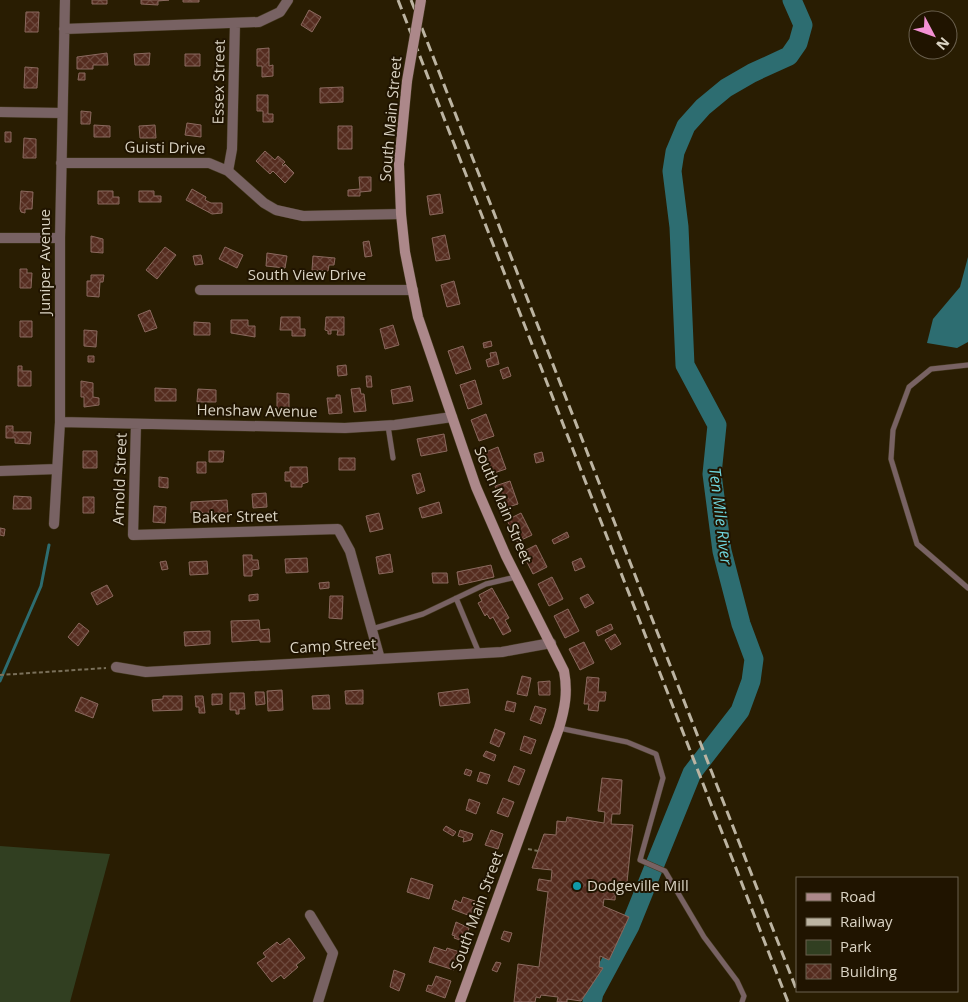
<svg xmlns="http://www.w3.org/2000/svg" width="968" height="1002" font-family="'Open Sans',sans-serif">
<defs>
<pattern id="building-cross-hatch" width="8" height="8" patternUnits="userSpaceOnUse" patternTransform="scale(1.25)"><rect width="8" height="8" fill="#552c1f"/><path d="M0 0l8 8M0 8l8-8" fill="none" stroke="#6d4a3e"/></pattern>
</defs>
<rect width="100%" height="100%" fill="#291d02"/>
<path fill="#313f21" d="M0,846L110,854L70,1002H0Z"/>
<path fill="#2d6d71" d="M968,257V342L957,348L927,343L933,319L960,287Z"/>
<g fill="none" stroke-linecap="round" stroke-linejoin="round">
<path stroke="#2d6d71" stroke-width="3" d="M0,681L41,586L49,545"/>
<path stroke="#2d6d71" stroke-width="19" d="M592,1002L594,993L630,926L692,773L740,711L751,681L754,659L741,624L722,551L712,474L717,425L685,365L679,227L672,171L675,152L686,126L703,107L726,88L752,73L789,56L798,43L803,25L792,0"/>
</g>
<path fill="url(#building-cross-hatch)" stroke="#8a695e" d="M92,0H107V4H92Z
M141,0H169L158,1V5L141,4Z
M183,0H199V2H183Z
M309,10L321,17L312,32L301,25Z
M26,12H39L38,32H25Z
M269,48V66L273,65V76L262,77V66H257V49Z
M107,53L108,65H93V69H77V57Z
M150,53L149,65H135L134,54Z
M185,54H200V66H185Z
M25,67L38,68L37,88H24Z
M79,73H85V80H78Z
M343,87V102L320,103V88Z
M257,95H268V114H273V122H263V111H257Z
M81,111L91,112L90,124H81Z
M187,123L201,125V137L185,135Z
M94,125L110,126V137H94Z
M155,125L156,138H140L139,126Z
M338,126H352V149H338Z
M5,132H11V142H5Z
M24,138L36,139V158H23Z
M265,151L275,160L278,156L285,162L282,165L284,166L285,164L294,173L285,183L273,171L270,174L256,161Z
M359,177H371V191L360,192V196H348V190L360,189Z
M192,189L206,197L205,200L211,203H222V213L212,214L186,200Z
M21,191L33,192L32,209H25V213L21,212L20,209Z
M98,191H113V197H119V204H98Z
M139,191H154V196H161V202H139Z
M440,194L443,213L430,215L427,196Z
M445,235L450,259L436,261L432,238Z
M91,236L103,239V253L91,252Z
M369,241L372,256L365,257L363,242Z
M165,247L176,255L157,279L146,270Z
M225,247L243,255L237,268L219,259Z
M267,253L287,256L285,268L266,266Z
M201,255L203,264L195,265L193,256Z
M313,256L335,258L334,265H329L328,271L312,270Z
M20,269H27V273H32L31,288H20Z
M91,275H104L103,282H100L99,297L87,296V281H91Z
M454,281L460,304L447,307L441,285Z
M150,310L157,328L145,332L138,315Z
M281,317H300V329H305V336H292V330H280Z
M326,317H344V335H337L338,330H331V334H328V331L325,330Z
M231,320H248V326H255V337L231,333Z
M20,321H32V337H20Z
M194,322L210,323V335H194Z
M393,325L399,345L385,349L380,329Z
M84,330L97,331L96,347L84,346Z
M491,341L492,346L484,348L483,343Z
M463,346L471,369L456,374L448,351Z
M496,352L499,364L488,367L486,360L491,358L490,353Z
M88,356H94V362H88Z
M346,365L347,375L338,376L337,366Z
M18,366H22V371H31V386H18Z
M508,367L511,376L503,379L500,370Z
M366,376H371L372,387H367Z
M475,380L482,404L468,409L460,385Z
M81,381L93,383V397L99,398V405L84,407V397H81Z
M410,386L413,401L393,404L391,390Z
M155,388L176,389V401H155Z
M360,388L361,394H364L366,411L354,412L351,389Z
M198,389L216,390V402H197Z
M277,393L289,394V414H277Z
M336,395H340L342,413L329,414L327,398H336Z
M486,414L494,436L479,441L471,420Z
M6,426H13V432H31L30,444L15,443V438H6Z
M444,434L447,451L421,456L417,439Z
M498,447L506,469L491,474L483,453Z
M83,451H97V468H83Z
M209,451H224L223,462H209Z
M542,452L544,461L536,463L534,454Z
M339,458H355V470H339Z
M197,462H206V473H197Z
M290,467H307L308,482L302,484V487H291V481H285V472H290Z
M420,473L425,491L417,494L412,475Z
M159,477L168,478V488L159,487Z
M510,481L518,504L502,509L495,486Z
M266,493L267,507L253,508L252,494Z
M14,496L31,497V509H13Z
M83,497H94V513H83Z
M227,500L228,513H191V502Z
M439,502L442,513L422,518L419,508Z
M154,506L166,507L165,523L153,522Z
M379,513L383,529L370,532L366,516Z
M521,513L532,535L517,542L507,520Z
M0,528L5,529L4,536L0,535Z
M567,532L569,537L554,544L552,540Z
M536,545L547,567L533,574L522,552Z
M390,554L393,572L379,574L376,557Z
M243,555H252V560H258L259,569L252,570V576H244Z
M307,558L308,572L286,573L285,559Z
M581,558L585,567L575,571L572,562Z
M166,561L168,569L162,570L160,562Z
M207,561L208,574L190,575L189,562Z
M491,565L494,577L459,585L457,572Z
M432,573H447L448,583H433Z
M552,577L563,599L549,606L538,584Z
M329,582V588L320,589L319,583Z
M107,585L113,596L97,605L91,593Z
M492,588L509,618L505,620L511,631L503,635L493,617L490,619L487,614L485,616L478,603L482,601L479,595Z
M258,594V600L249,601V595Z
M588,594L594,603L585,608L580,598Z
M330,596H343L342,619L329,618Z
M568,609L579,631L565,638L554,616Z
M259,620L260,630L269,629L270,642H260V640L232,642L231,621Z
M79,623L89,631L78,646L68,637Z
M611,624L613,629L598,636L596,631Z
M210,631V644L185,646L184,632Z
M615,634L621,644L611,650L605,640Z
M584,642L594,663L580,670L569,649Z
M522,676L531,678L527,696L517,694Z
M587,677L599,678L598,692H606L605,701H599L598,711L588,710L589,704H584Z
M550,681V695H539L538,682Z
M468,689L470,703L440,706L438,693Z
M282,690L283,710L268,711L267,691Z
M363,690V704H346L345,691Z
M255,692H264L265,704L256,705Z
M230,693H244L245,709H239V714H236V710H230Z
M212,694H222V704L212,705Z
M329,695L330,709H313L312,696Z
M163,696H182V710L153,711L152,700L163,699Z
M195,696H203L205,713H199V707H196Z
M81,697L98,704L93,718L75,711Z
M507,701L516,703L514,712L505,710Z
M535,706L546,709L541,724L530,720Z
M495,729L505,733L499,747L490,743Z
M524,736L536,740L531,754L520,750Z
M486,751L496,755L494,761L483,756Z
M514,766L525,770L519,785L508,781Z
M466,769L472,771L470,776L464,774Z
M480,772L490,775L487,784L477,781Z
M602,778L622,780L620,814H612L611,824L633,825L627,882H616L615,900L604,899L603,906L629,917L609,960L600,956L599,967L603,968L581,1001L567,999V1002H557L558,997L541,995L540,998L536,997L535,1002H514L518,964L539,967L548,892L537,890L539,879L551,881L552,870L532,868L544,834L556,835L557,821L566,822L567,817L604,823L605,812L598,811Z
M503,798L514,802L508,817L497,813Z
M469,799L480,803L476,814L466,810Z
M446,826L456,832L453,836L443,830Z
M460,830L473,834L471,840L463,842L464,838L458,836Z
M491,830L503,834L498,849L485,845Z
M411,878L433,885L429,899L407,892Z
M463,897L478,902L473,917L452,909L455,900L461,903Z
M456,922L469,928L465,942L454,938L455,936L452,935Z
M504,931L512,933L509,942L501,939Z
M289,938L305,958L296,965L298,967L284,979L281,975L272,982L257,963L266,957L263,953L277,942L280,945Z
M434,947L446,951L447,948L460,952L454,970L429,962Z
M496,962L501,963L497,972L492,970Z
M394,970L405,974L399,991L390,987Z
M436,976L451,981L445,998L426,991L428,985L432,986Z"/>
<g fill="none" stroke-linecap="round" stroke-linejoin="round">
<g stroke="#453a21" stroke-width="6">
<path id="lane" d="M968,365L931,369L909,387L893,430L891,459L917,544L968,588
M388,426L393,458
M456,598L479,653
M372,629L423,614L486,584L516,577
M559,728L627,742L656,754L663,778L640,860L665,871L704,937L737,981L744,996L742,1002"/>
</g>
<g stroke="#453a21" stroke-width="11">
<path id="street" d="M64,29L259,22L280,12L288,0
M0,112L62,113
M61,163H209L228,171L264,203L276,210L303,216L401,214
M228,171L232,149L235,23
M0,238H60
M200,290H413
M60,422L345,428L395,425L452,417
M136,424L133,535L338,529L350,551L380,659
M0,471L57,469
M54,524L60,422V238L65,0
M116,667L146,672L502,652L551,643
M310,915L333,953L318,1002"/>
</g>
<g stroke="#453a21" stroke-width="11">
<path id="secondary" d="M407,81L399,164L401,214L405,252L418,317L476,487L506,556L564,671C568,692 565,708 559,728L460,1002"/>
</g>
<path stroke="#7a705a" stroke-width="2" stroke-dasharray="4 2.5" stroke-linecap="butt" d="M0,675L106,668
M528,849L538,851"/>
<use href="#lane" stroke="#786263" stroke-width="5"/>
<use href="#street" stroke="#786263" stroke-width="10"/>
<use href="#secondary" stroke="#ac888a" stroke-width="10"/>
<path stroke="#bcb4a2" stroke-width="3" stroke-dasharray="10 5" stroke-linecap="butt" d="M398,0L788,1002
M411,0L797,991"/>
<g stroke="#453a21" stroke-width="11" stroke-linecap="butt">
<path id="secondary-bridge" d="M407,81L421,0"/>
</g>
<use href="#secondary-bridge" stroke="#ac888a" stroke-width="10"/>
</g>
<circle fill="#0f9aa8" stroke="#201400" stroke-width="2" cx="577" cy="886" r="5"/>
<g text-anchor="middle" stroke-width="4" stroke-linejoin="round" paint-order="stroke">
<g font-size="15" fill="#dad3c3" stroke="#201400">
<text transform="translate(219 82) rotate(-89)" y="5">Essex Street</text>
<text transform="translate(391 119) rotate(-85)" y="5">South Main Street</text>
<text transform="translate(165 148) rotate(1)" y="5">Guisti Drive</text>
<text transform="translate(45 262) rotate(-90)" y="5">Juniper Avenue</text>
<text x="307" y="280">South View Drive</text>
<text transform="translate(257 411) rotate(1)" y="5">Henshaw Avenue</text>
<text transform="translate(120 479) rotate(-88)" y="5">Arnold Street</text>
<text transform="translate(503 505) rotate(67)" y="5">South Main Street</text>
<text transform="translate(235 517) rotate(-1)" y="5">Baker Street</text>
<text transform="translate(333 646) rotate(-3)" y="5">Camp Street</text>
<text transform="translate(477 911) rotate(-70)" y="5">South Main Street</text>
</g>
<g font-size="15" fill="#dad3c3" stroke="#201400" text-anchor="start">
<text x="587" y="891">Dodgeville Mill</text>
</g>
<g font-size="16" font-style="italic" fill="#6ed3da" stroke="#201400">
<text transform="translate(721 516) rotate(83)" y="6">Ten Mile River</text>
</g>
</g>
<rect x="796" y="877" width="162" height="115" fill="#201400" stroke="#6a604e"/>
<rect x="806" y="893" width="25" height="8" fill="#ac888a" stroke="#6a604e"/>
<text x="840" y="902" font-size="15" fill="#dad3c3">Road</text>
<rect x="806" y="918" width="25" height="8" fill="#bcb4a2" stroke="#6a604e"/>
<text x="840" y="927" font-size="15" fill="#dad3c3">Railway</text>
<rect x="806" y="940" width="25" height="15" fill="#313f21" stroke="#6a604e"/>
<text x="840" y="952" font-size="15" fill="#dad3c3">Park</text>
<rect x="806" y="964" width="25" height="15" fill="url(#building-cross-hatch)" stroke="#6a604e"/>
<text x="840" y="977" font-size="15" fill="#dad3c3">Building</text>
<g transform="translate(933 35) rotate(131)"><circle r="24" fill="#201400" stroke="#6a604e"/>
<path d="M0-4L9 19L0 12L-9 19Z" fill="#f491d4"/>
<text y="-8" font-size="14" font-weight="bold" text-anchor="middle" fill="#dad3c3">N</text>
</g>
</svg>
